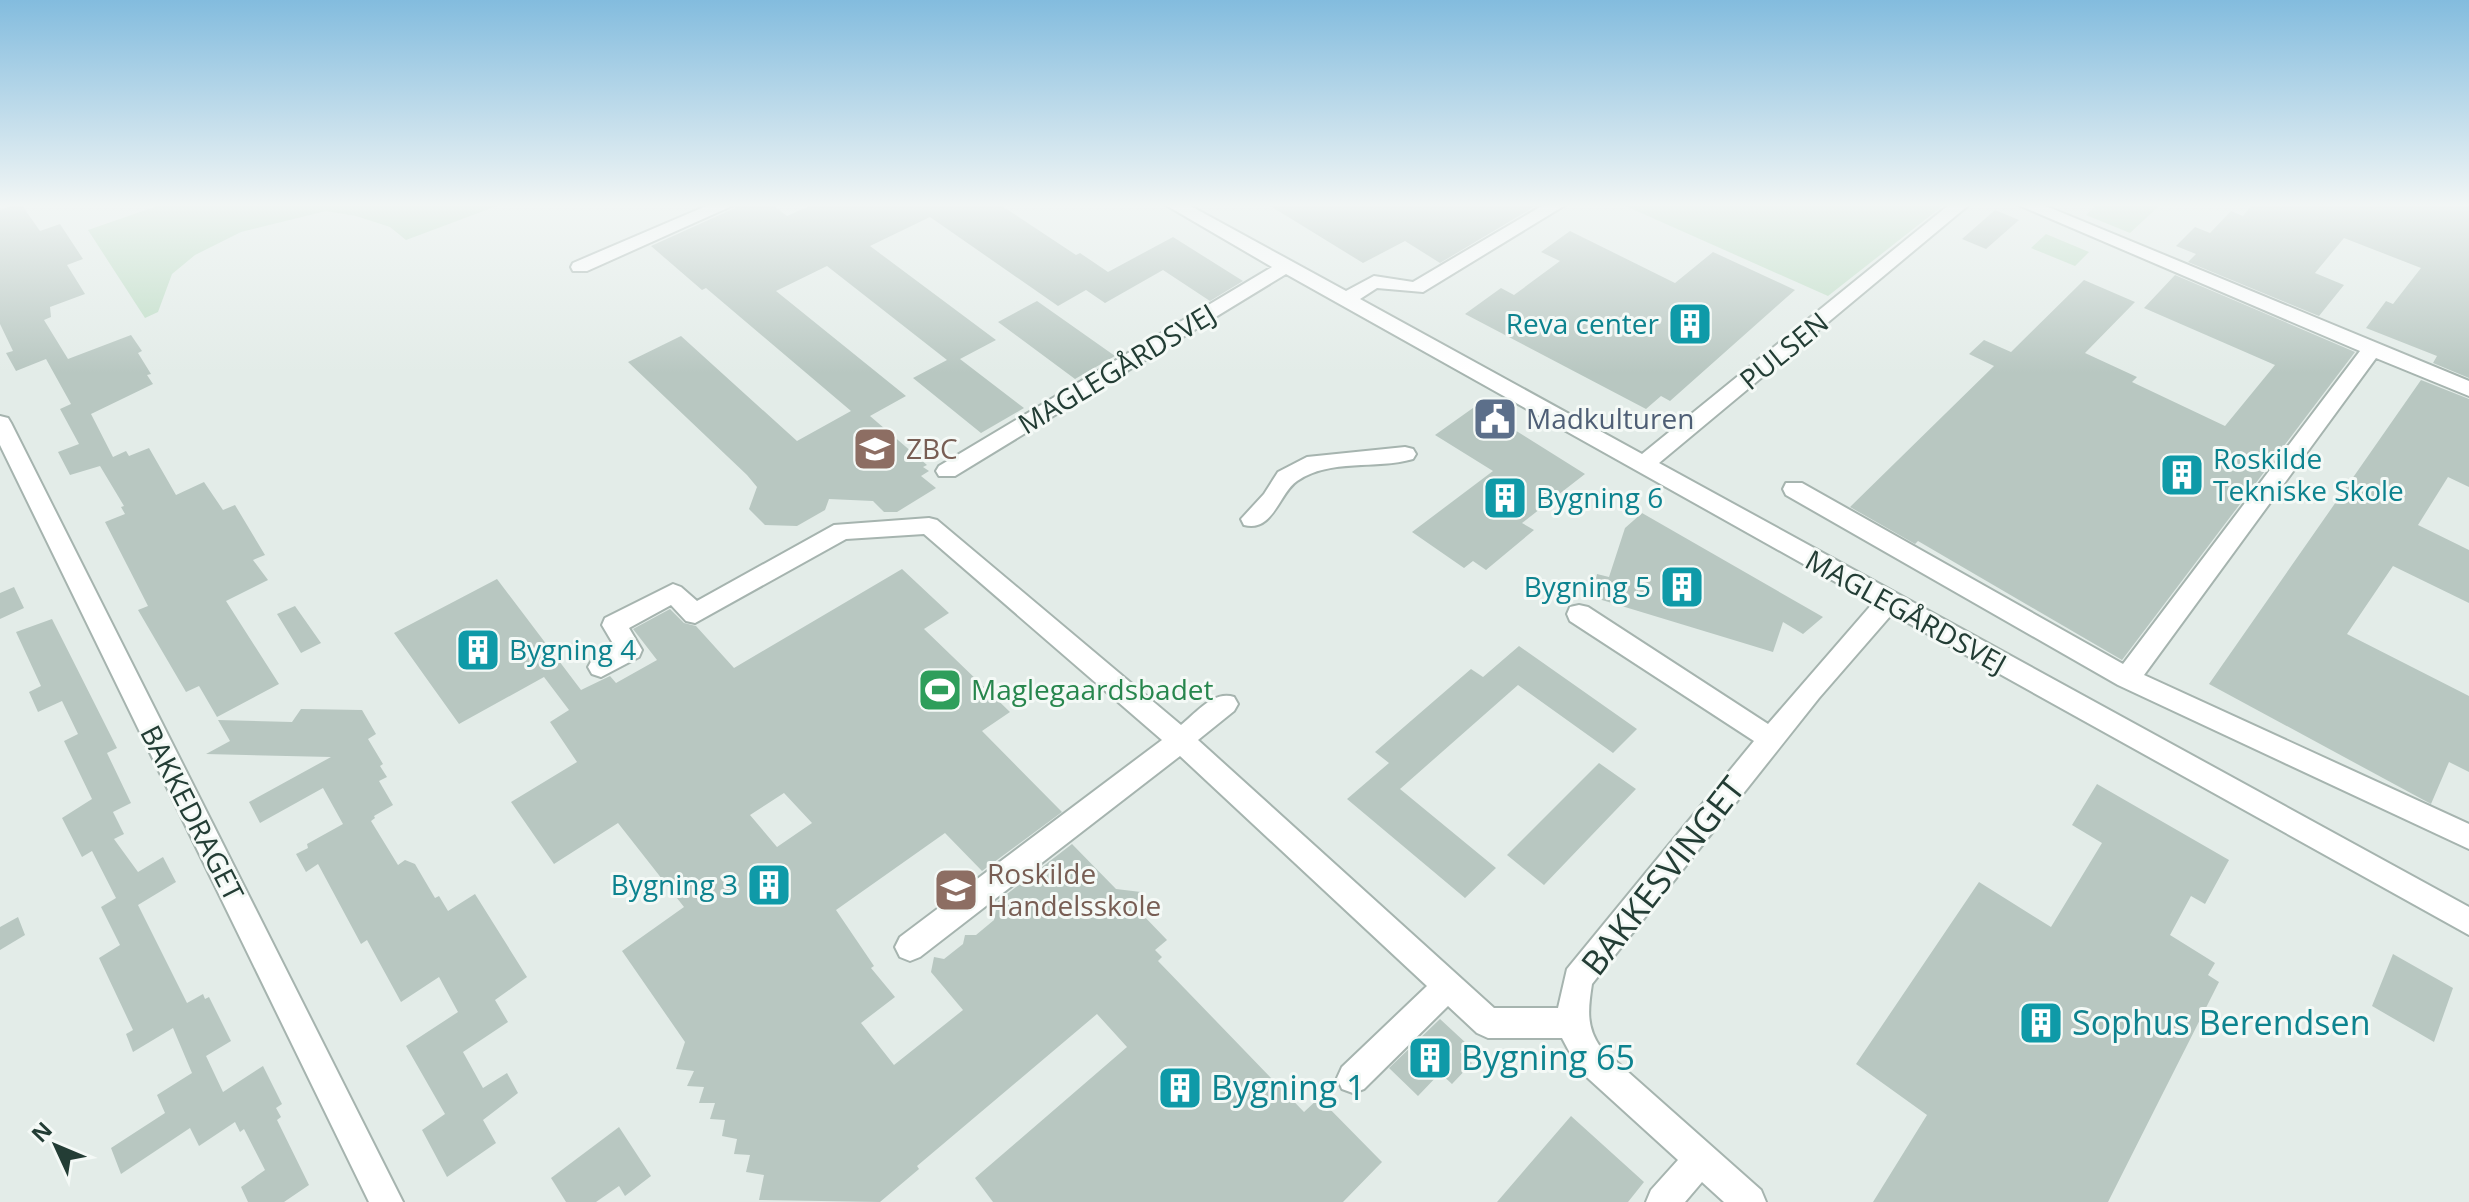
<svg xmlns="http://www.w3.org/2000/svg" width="2469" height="1202" font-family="'Open Sans',sans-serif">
<rect width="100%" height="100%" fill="#e3ece8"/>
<path fill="#bddcc4" d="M163,204H495L497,206L406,240L390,227L356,216L326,211L241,232L195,255L172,274L158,312L145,318L88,230Z
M1621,204H1945L1828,296Z
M2098,204H2153L2158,207L2130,233L2086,215Z
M2046,234L2089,252L2075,266L2031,248Z"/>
<path fill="#b8c7c1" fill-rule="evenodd" d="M16,204H21L40,231L60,224L83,259L67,265L85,294L50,307L51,317L44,320L68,359L131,335L142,351L138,353L151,374L147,375L153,384L91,414L113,457L126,451L129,456L149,448L176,495L204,482L223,510L235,505L265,555L253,560L268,580L226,601L279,684L217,717L199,686L186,692L138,610L148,606L105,522L125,514L121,507L124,506L100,466L70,475L58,452L79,444L60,409L71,404L46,359L16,371L6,353L13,351L0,324V210Z
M737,204H771L787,216L814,204H999L1076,255L1080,253L1108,272L1173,237L1243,281L1210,301L1163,270L1105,303L1086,290L1058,306L930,217L870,246L996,340L960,359L1024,408L981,433L913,378L947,360L827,266L776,291L906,396L870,416L927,465L923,467L929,471L921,476L936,488L897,512H884L873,501L829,499L825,510L797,526L765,525L749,509L757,487L747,475L628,362L681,336L797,441L851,411L706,288L702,290L651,246L735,208Z
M1267,204H1539L1440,263L1405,241L1363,263Z
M2253,204H2469V378L2433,363L2437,356L2366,328L2386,301L2393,304L2421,268L2344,238L2315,273L2344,285L2319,316L2188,262L2196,254L2176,246L2195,227L2210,233L2231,211L2243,216Z
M1995,210L2019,220L1986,249L1962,239Z
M1570,231L1675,283L1713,252L1795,290L1670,401L1661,396L1646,409L1465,314L1501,288L1514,295L1560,261L1541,252Z
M2175,275L2355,352L2122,660L1918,541L1915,544L1850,507L1994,366L1969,354L1984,340L2011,352L2084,280L2135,302L2085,353L2137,377L2132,382L2225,426L2275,365L2144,308Z
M1037,301L1115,356L1075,379L998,322Z
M2421,380L2469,399V487L2448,477L2418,525L2469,550V603L2393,566L2347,634L2469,696V772L2449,762L2431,804L2209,684Z
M1480,403L1506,419L1502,422L1585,474L1522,523L1534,530L1486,570L1473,561L1464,568L1412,532L1493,471L1435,435Z
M1642,513L1823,617L1803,634L1783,622L1773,652L1592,597L1597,574L1609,577L1625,528Z
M902,569L949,613L924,629L1010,712L982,731L1062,812L982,871L945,833L836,910L874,966L871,968L895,997L861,1023L894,1065L963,1010L931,972L934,957L944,959L963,944L965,935H976L994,920L998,901L1072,844L1116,889L1141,892L1140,912L1167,940L1155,950L1162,957L1158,961L1304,1112L1319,1098L1382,1162L1343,1202H993L975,1178L1127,1047L1097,1014L917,1166L919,1169L880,1202L759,1200L764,1175L746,1172L750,1155L734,1154L737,1139L722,1136L725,1120L710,1119L715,1103H699L704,1087L687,1086L694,1071L676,1069L685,1042L622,951L684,907L618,823L554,864L511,802L577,762L550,722L569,710L544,677L459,724L394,633L497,579L581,690L610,676L616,683L657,660L633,629L670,609L684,623L696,626L734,668ZM784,793L812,823L777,847L750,815Z
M14,587L24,608L0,619V593Z
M295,606L321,643L301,653L277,614Z
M52,619L117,748L107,753L131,803L113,812L124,834L114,839L138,872L163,857L176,882L138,905L187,1003L203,994L205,999L209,997L231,1041L206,1056L223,1092L263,1066L282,1104L276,1108L281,1117L277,1120L309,1185L284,1202H248L241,1187L265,1170L244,1129L240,1132L235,1122L199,1146L190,1128L121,1174L111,1148L165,1113L157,1095L192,1073L173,1028L133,1052L126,1034L133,1030L99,958L120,945L101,907L116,898L92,851L82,857L62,818L92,799L64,741L78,734L62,701L38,712L29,692L41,686L16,632Z
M1519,646L1637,729L1613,753L1518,685L1400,789L1496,868L1465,898L1347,799L1389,763L1375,752L1471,669L1483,677Z
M301,709L362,710L376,734L368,739L383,764L380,766L387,777L379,781L393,805L374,816L375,818L371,821L398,865L405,860L415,864L435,898L439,896L448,911L475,894L527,977L495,1000L508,1022L463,1052L483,1088L507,1073L518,1093L483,1120L496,1143L447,1177L422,1130L445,1114L406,1046L458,1012L439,977L401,1002L367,940L361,944L318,864L306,872L296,854L308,848L307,844L343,824L323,788L260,823L249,802L331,757L206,754L230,741L218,720L292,722Z
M1599,763L1636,789L1544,885L1507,855Z
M2097,784L2229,860L2205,904L2191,896L2170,935L2215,963L2208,975L2219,982L2108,1202H1873L1927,1115L1856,1064L1979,882L2051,927L2102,843L2072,825Z
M18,917L25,935L0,950V927Z
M2393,954L2453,988L2434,1042L2372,1006Z
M1440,1019L1467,1044L1460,1052L1472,1063L1452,1084L1440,1073L1418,1096L1389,1068Z
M1571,1116L1644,1182L1628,1202H1497Z
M619,1127L651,1176L625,1196L619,1186L596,1202H566L551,1178Z"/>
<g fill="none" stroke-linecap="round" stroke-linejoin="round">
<g stroke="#a6b4af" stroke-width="4">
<path id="minor" d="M711,204L734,205L587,271H573L571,267L573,263Z
M1164,204H1187L1346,291L1374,276L1413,282L1545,204H1567L1423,292L1377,288L1360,299L1642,454L1950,204H1970L1659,463L2469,907V935L1892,614L1819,698L1592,984C1588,1010 1586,1027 1601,1048L1761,1190L1766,1202H1724L1702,1182L1685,1202H1646L1651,1190L1678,1160L1579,1070L1562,1038H1488L1477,1033L1448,1006L1364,1089L1353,1093L1342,1089L1337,1078L1342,1067L1427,986L1180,756L920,957L910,961L900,957L895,947L900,937L1162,740L924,534L846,539L695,623L686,621L671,605L629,628L642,650L639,657L601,677L592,674L588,667L592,660L615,647L602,625L605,618L673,584L681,587L697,601L834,525L929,518L937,520L1181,725C1196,713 1214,690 1234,697L1238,704L1234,711L1198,740L1494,1008H1558L1567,969L1754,741L1570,621L1567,614L1570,607L1579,605L1588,607L1768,724L1873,603L1286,274L955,476H939L936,471L939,466L1272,267Z
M2016,204H2041L2469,381V396L2376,358L2144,675L2469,824V849L2118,685L1786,495L1783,489L1786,483H1802L2123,664L2360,351Z
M0,416L8,418L11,423L403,1202H369L0,445Z
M1405,447L1413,449L1416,454L1413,459C1375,470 1331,458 1297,481C1279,493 1273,533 1244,525L1241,519L1264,494L1278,472L1307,457Z"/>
</g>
<use href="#minor" fill="#fff" fill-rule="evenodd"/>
</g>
<linearGradient id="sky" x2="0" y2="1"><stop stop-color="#83bcde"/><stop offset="0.55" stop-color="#f2f6f5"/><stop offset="1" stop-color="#f2f6f5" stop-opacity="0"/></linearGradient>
<rect width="2469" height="373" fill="url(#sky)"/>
<defs>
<g id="building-square" transform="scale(2.3)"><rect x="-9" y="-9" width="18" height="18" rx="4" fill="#0f9aa8" stroke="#f4f9f6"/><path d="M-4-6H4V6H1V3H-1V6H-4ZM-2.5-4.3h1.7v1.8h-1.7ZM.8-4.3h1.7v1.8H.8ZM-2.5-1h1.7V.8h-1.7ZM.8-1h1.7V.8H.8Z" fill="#fff"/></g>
<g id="civic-square" transform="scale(2.3)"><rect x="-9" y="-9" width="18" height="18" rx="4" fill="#5c6f8a" stroke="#f4f9f6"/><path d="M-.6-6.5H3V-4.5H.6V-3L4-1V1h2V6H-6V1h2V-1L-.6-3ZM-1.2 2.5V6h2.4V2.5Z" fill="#fff"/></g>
<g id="university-square" transform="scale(2.3)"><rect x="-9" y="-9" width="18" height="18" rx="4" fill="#8d6e63" stroke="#f4f9f6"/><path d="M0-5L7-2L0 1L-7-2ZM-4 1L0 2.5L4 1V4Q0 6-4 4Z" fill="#fff"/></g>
<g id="stadium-square" transform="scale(2.3)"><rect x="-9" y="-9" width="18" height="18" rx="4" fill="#2e9e5b" stroke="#f4f9f6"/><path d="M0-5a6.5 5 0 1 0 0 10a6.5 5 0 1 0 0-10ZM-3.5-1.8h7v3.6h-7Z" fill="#fff"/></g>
<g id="school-square" transform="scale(2.3)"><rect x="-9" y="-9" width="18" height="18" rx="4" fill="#8d6e63" stroke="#f4f9f6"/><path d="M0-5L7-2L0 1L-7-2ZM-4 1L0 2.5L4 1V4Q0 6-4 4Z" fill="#fff"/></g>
</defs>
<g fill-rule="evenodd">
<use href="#building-square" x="1690" y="324"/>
<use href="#civic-square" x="1495" y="419"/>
<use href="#university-square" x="875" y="449"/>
<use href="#building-square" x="2182" y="475"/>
<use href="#building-square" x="1505" y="498"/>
<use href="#building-square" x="1682" y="587"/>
<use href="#building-square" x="478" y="650"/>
<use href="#stadium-square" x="940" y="690"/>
<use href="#building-square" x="769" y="885"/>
<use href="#school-square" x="956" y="890"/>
<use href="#building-square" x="2041" y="1023"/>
<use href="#building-square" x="1430" y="1058"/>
<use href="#building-square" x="1180" y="1088"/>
</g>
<g text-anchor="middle" stroke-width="6" stroke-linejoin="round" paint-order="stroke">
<g font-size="28" fill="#0d838f" stroke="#f4f9f6" text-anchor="end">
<text x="1659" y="334">Reva center</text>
<text x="2213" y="469" text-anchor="start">Roskilde<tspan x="2213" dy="32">Tekniske Skole</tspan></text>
<text x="1536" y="508" text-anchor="start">Bygning 6</text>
<text x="1651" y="597">Bygning 5</text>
<text x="509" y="660" text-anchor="start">Bygning 4</text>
<text x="738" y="895">Bygning 3</text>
</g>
<g font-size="28" fill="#233d35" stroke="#f4f9f6">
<text transform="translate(1784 351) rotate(-39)" y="10">PULSEN</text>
<text transform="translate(1117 369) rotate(-31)" y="10">MAGLEGÅRDSVEJ</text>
<text transform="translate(1906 612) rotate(29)" y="10">MAGLEGÅRDSVEJ</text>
<text transform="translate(192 813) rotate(63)" y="10">BAKKEDRAGET</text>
</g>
<g font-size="28" fill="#4e5e75" stroke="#f4f9f6" text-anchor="start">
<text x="1526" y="429">Madkulturen</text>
</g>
<g font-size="28" fill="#785e54" stroke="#f4f9f6" text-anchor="start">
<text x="906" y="459">ZBC</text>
<text x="987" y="884">Roskilde<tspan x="987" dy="32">Handelsskole</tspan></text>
</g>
<g font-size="28" fill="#27864d" stroke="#f4f9f6" text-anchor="start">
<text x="971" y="700">Maglegaardsbadet</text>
</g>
<g font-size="34" fill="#233d35" stroke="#f4f9f6">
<text transform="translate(1663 876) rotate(-52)" y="12">BAKKESVINGET</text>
</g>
<g font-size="34" fill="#0d838f" stroke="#f4f9f6" text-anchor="start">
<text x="2072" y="1035">Sophus Berendsen</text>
<text x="1461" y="1070">Bygning 65</text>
<text x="1211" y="1100">Bygning 1</text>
</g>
</g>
<g transform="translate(56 1146) rotate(314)" stroke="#f4f9f6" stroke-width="6" paint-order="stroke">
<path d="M0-6L14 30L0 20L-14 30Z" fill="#233d35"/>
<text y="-12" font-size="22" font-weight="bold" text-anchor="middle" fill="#233d35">N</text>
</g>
</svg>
